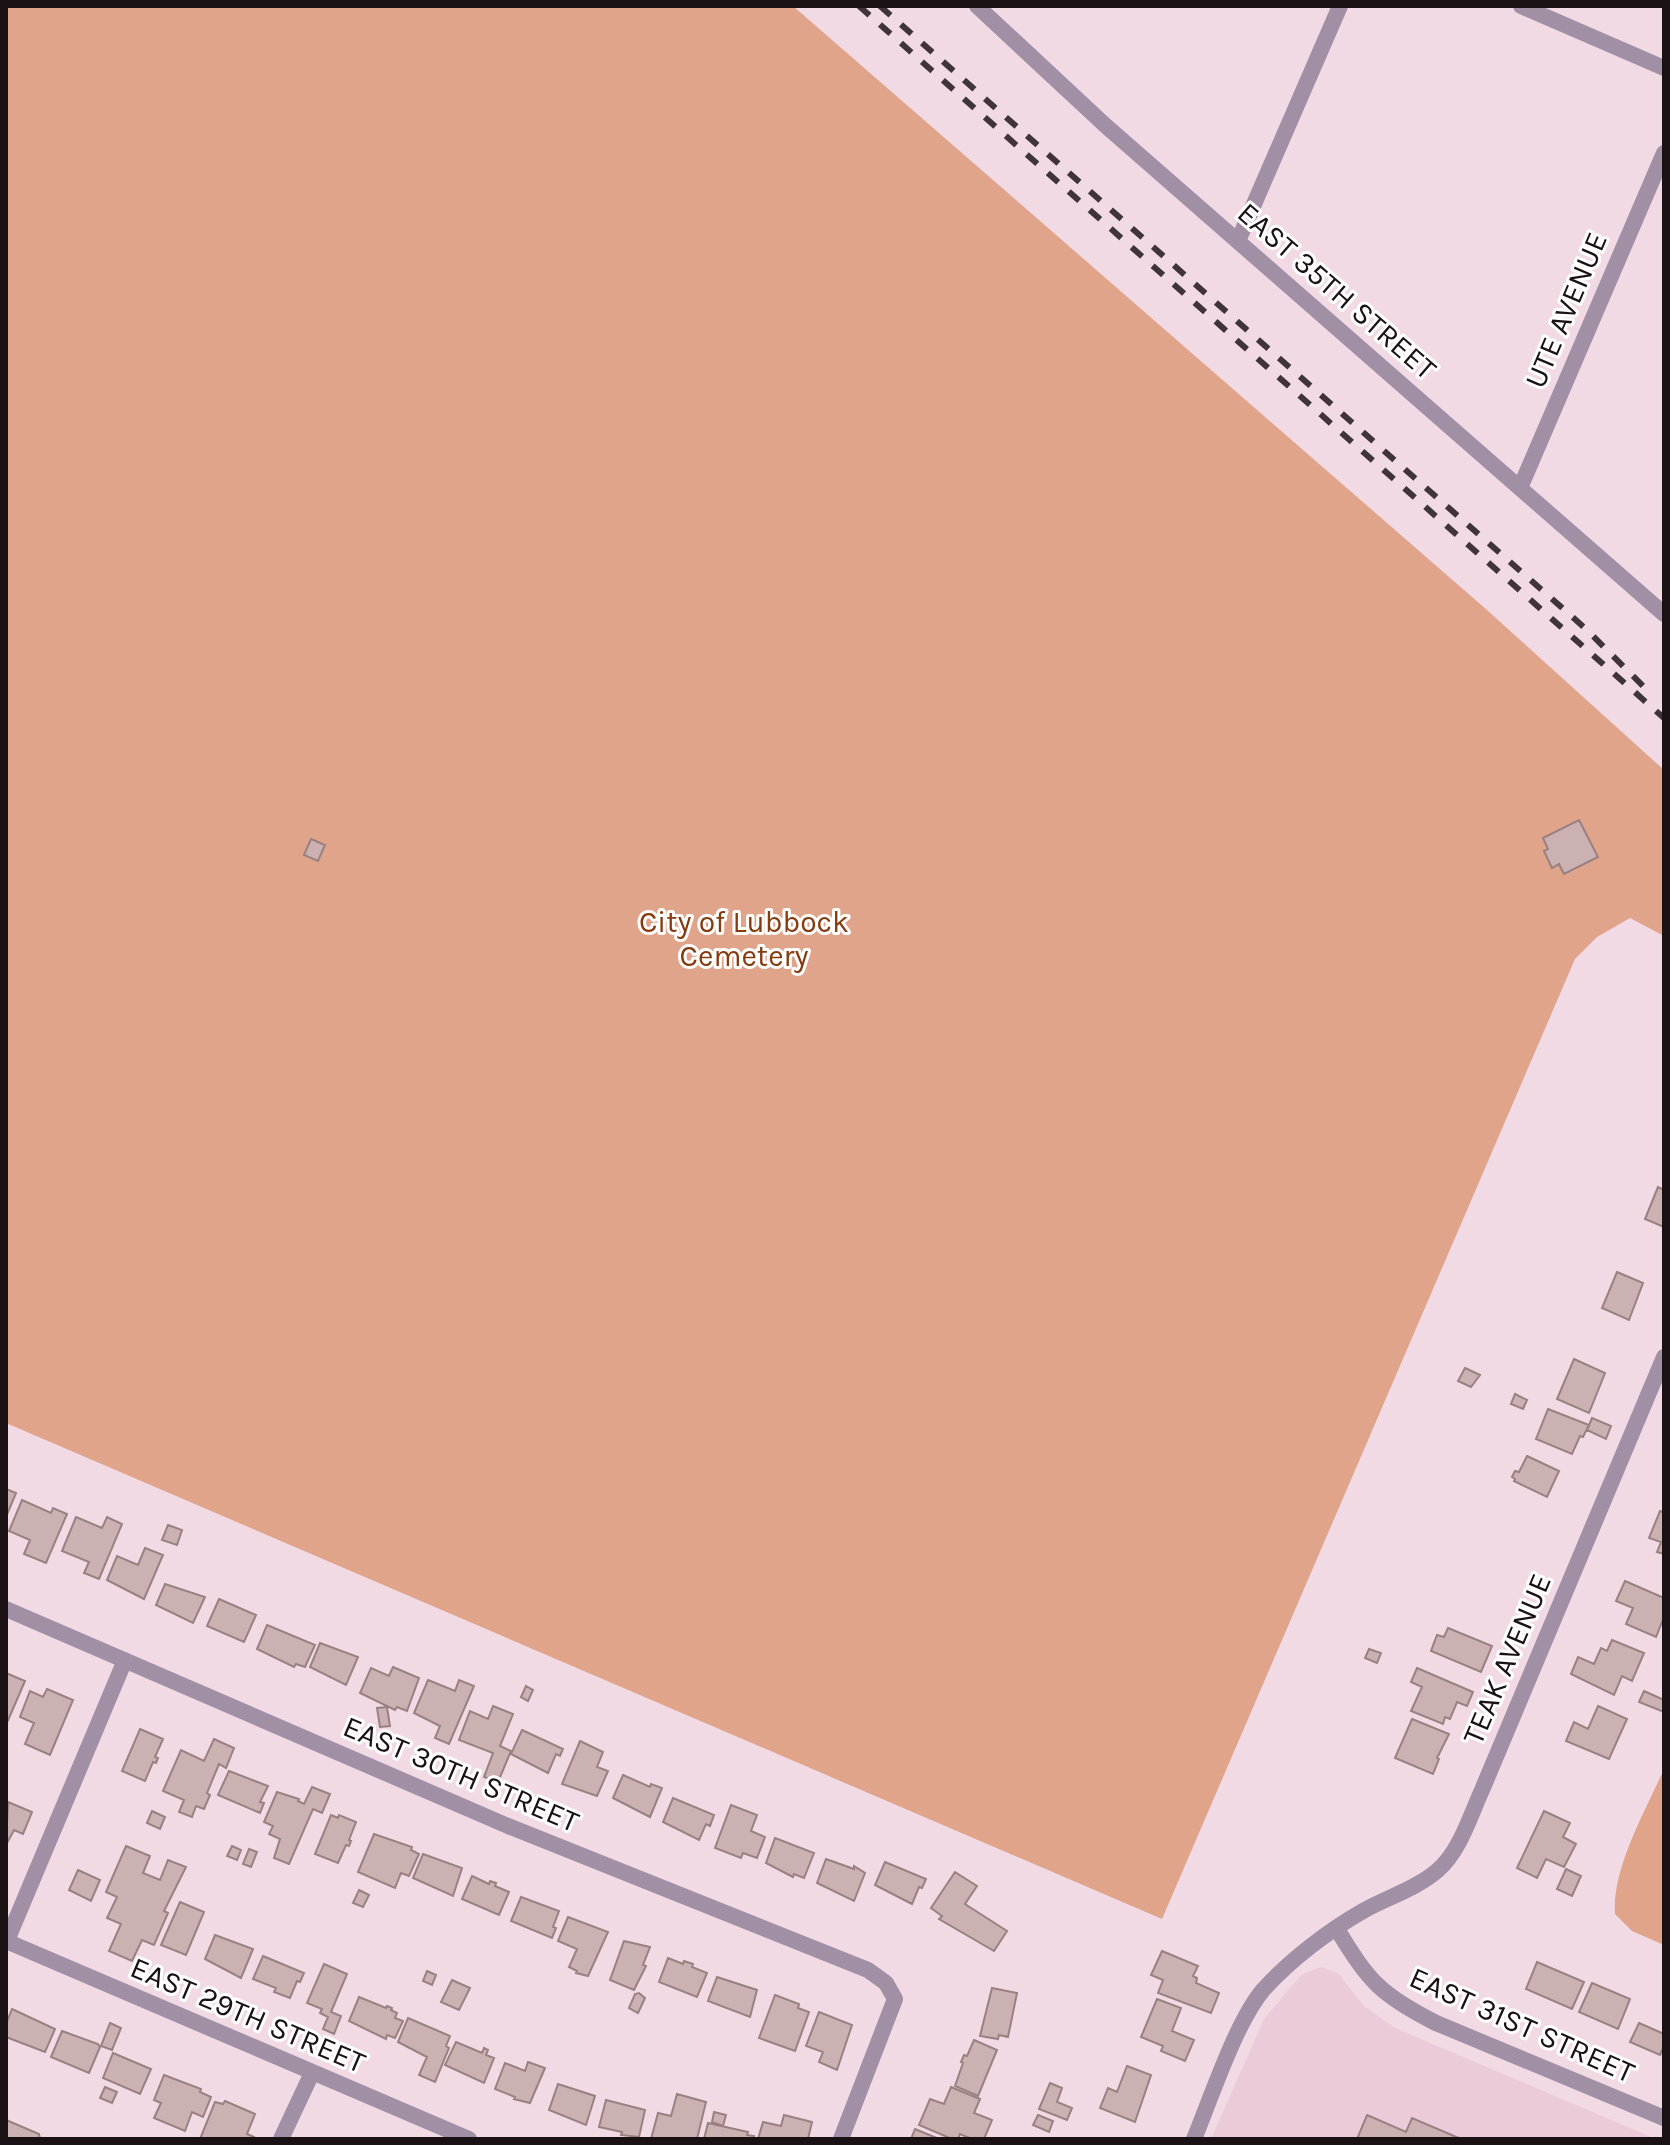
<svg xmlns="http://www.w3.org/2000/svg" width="1670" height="2145" font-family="Karla,sans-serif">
<rect width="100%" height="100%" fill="#f2dae5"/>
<path fill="#ebcbda" d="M1321,1967L1338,1973L1364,2006L1395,2028L1656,2139H1211L1264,2019L1301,1975Z"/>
<path fill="#dfa48a" d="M6,6H793L1487,610L1664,770V936L1630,918L1597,937L1575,959L1162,1919L6,1423Z
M1664,1769V1945L1632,1931L1615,1914C1612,1868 1645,1812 1664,1769Z"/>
<path fill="#ccb1b2" stroke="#998081" stroke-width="2" d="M1579,820L1598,857L1564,874L1559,864L1552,868L1544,851L1548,849L1543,838Z
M311,839L325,845L318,861L304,855Z
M1658,1187L1664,1190V1227L1645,1219Z
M1617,1272L1643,1283L1629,1320L1602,1308Z
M1574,1359L1605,1373L1589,1413L1557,1399Z
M1465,1368L1480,1375L1471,1387L1458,1381Z
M1515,1394L1527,1400L1523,1409L1511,1404Z
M1548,1409L1589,1425L1583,1437L1580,1436L1572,1454L1536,1439Z
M1592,1418L1611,1426L1606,1439L1587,1430Z
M1527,1456L1559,1471L1547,1497L1514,1481L1515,1479L1512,1477L1515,1471L1519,1472Z
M6,1489L16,1493L6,1517Z
M22,1500L51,1513L53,1508L67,1514L46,1563L24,1554L30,1540L9,1531Z
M1664,1509V1554L1657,1552L1661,1542L1649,1538L1660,1511L1663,1512Z
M76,1517L102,1528L107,1517L122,1524L99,1579L84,1573L89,1562L62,1551Z
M168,1525L182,1530L177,1545L162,1540Z
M145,1548L163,1555L144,1599L107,1580L117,1556L138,1565Z
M1625,1581L1664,1598V1617L1656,1637L1626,1624L1633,1608L1616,1601Z
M165,1584L205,1597L193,1623L156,1605Z
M219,1599L256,1615L244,1642L207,1626Z
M267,1625L315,1645L305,1667L296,1664L294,1667L257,1649Z
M1448,1628L1492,1646L1481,1672L1431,1651L1437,1635L1444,1637Z
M1612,1640L1644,1653L1632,1681L1622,1676L1614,1695L1571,1674L1578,1657L1594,1664L1601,1648L1607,1651Z
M320,1643L358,1657L346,1685L310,1667Z
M1369,1649L1381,1653L1377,1663L1365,1658Z
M393,1667L419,1678L407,1711L397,1707L395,1710L360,1693L371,1668L389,1676Z
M1417,1668L1473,1692L1467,1706L1457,1702L1450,1719L1445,1717L1443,1724L1411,1711L1422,1687L1411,1682Z
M6,1673L25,1681L6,1725Z
M428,1680L455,1691L459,1680L474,1686L449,1744L435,1738L440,1726L414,1713Z
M526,1686L533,1690L528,1701L521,1697Z
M47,1689L73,1700L50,1755L25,1744L34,1723L20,1717L30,1691L43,1697Z
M1644,1691L1664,1700V1712L1639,1702Z
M493,1706L513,1714L500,1746L511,1751L498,1782L484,1777L493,1753L459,1740L470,1711L488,1719Z
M1598,1706L1627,1719L1609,1759L1566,1741L1574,1722L1588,1729Z
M387,1707L390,1726L380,1727L377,1708Z
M1412,1719L1449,1734L1437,1758L1439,1759L1433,1774L1395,1758Z
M140,1729L163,1739L155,1757L158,1758L156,1763L153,1762L145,1781L122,1771Z
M522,1730L563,1749L560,1756L556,1754L548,1773L511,1754Z
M214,1739L234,1748L226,1768L219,1764L207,1793L210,1795L204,1809L196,1806L192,1817L179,1812L184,1800L163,1791L181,1750L204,1761Z
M580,1741L603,1752L597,1767L608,1771L597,1796L562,1784Z
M229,1771L268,1786L260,1802L264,1803L260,1813L218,1795Z
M623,1775L650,1787L651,1784L662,1788L650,1817L613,1798Z
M312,1787L330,1794L322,1813L313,1809L289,1864L274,1858L280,1839L269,1834L273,1826L264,1822L277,1792L299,1799L298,1801L304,1804Z
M673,1798L714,1815L710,1826L706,1824L699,1840L663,1822Z
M8,1802L32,1812L23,1834L14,1830L6,1845Z
M731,1805L757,1815L751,1831L765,1837L757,1858L743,1853L741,1858L715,1848Z
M152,1811L165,1817L160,1829L147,1823Z
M1544,1811L1570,1823L1563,1837L1576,1844L1564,1867L1546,1859L1537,1878L1517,1868Z
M331,1815L338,1818L339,1815L356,1822L349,1840L351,1841L349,1846L346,1845L338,1863L315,1854Z
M374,1834L412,1847L411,1850L419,1854L409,1876L401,1873L395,1888L358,1872Z
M775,1838L814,1853L804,1878L794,1874L793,1877L766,1863Z
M126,1846L150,1856L143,1873L160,1880L168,1860L186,1867L164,1911L168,1913L154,1945L142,1940L132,1961L109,1951L121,1924L107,1918L117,1897L106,1892Z
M232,1846L241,1850L237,1860L227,1856Z
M249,1849L257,1852L251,1867L243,1864Z
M423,1854L462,1868L453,1896L413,1878Z
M826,1859L854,1869V1866L865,1873L854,1901L817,1883Z
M885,1862L926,1879L922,1888L919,1887L912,1904L875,1885Z
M1566,1869L1581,1876L1572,1896L1557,1889Z
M78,1870L100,1880L91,1901L69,1890Z
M955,1872L977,1886L965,1904L1007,1931L994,1951L939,1919L942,1916L931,1908Z
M472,1876L489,1884L490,1881L496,1883L495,1886L509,1892L499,1915L462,1899Z
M359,1890L369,1895L363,1907L353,1903Z
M521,1897L559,1911L553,1927L556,1928L552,1938L511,1921Z
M180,1902L204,1912L186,1955L161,1945Z
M568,1917L608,1932L588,1976L576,1973L577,1971L569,1967L577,1949L558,1941Z
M215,1935L253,1949L241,1978L205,1959Z
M624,1941L650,1947L643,1965L646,1966L634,1990L610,1980Z
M1162,1951L1198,1966L1193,1976L1197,1978L1196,1983L1219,1993L1211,2013L1158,1993L1163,1980L1151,1975Z
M263,1956L304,1973L300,1982L297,1981L290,1998L274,1992L276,1988L253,1979Z
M668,1958L683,1964L684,1961L693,1964L692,1967L707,1973L697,1997L659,1982Z
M1537,1962L1584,1982L1572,2009L1526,1989Z
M324,1964L347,1974L331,2012L341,2016L334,2034L323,2029L328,2017L320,2013L322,2009L307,2003Z
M427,1971L436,1975L432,1985L423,1981Z
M717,1977L757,1990L750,2017L708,2001Z
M452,1980L470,1988L459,2010L441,2002Z
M1592,1983L1630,1999L1618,2029L1579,2012Z
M992,1988L1017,1993L1008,2037L999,2035L998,2039L980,2036Z
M639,1993L645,1998L638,2013L629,2008L635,1994Z
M775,1995L799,2004L798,2008L809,2012L795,2051L759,2038Z
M359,1997L386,2008L387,2006L392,2008L391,2010L397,2013L395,2018L403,2021L395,2038L387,2035L386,2039L349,2021Z
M1157,1999L1181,2008L1172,2031L1194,2040L1185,2061L1161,2051L1163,2046L1141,2037Z
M12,2009L55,2029L45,2052L6,2037V2024Z
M819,2012L852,2025L837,2070L819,2062L823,2052L806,2046Z
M408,2018L450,2036L446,2046L449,2048L435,2082L419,2075L427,2057L398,2042Z
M110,2023L121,2028L112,2050L101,2046Z
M1639,2023L1664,2034V2046L1660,2055L1630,2042Z
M62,2031L98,2044L100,2047L89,2073L51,2057Z
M974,2040L997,2050L978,2096L955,2086L963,2063L961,2062L964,2055L967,2056Z
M456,2042L482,2053L484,2048L488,2050L486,2055L494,2058L484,2083L445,2065Z
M113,2053L151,2069L140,2094L103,2078Z
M528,2062L545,2068L530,2103L514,2099L515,2097L495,2089L505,2063L525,2071Z
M1127,2066L1151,2075L1135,2122L1100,2108L1108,2088L1117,2092Z
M164,2075L201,2089L200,2092L211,2097L203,2117L192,2112L185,2131L154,2118L161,2103L154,2100Z
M1050,2083L1062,2088L1057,2102L1072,2108L1067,2120L1039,2109Z
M558,2084L595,2096L586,2125L549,2110Z
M105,2087L117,2092L112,2103L100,2098Z
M951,2087L980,2099L974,2113L992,2120L984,2139H972L960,2134L958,2139H952L919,2125L930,2099L944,2104Z
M677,2094L706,2102L697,2139H651L658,2113L671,2116Z
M606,2100L645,2110L639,2137L621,2135L622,2132L599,2127Z
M225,2101L255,2114L247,2134L254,2137L253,2139H200L215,2102L223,2104Z
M714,2112L726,2115L723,2126L712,2122Z
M784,2115L812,2122L808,2139H758L763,2122L781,2126Z
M1038,2115L1053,2121L1049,2132L1033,2125Z
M1367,2115L1406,2132L1412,2118L1461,2139H1357Z
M6,2120L39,2134L40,2139H6Z
M708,2123L748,2132L747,2135L754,2136L753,2139H704Z
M915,2129L939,2139H911Z"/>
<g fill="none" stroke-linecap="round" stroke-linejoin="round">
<path stroke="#a18fa6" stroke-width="16" d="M977,6L1106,126L1664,614
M1521,6L1664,68
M1238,241L1340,6
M1520,488L1664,153
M6,1609L508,1826L868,1970L886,1983L895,1999L841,2139
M1337,1929C1369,1982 1381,1995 1436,2023L1664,2118
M6,1941L469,2139
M6,1943L125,1660
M281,2139L312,2073
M1194,2139C1211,2098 1236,2022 1263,1990C1290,1960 1328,1931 1363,1911C1388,1897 1416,1889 1438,1870C1460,1851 1470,1816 1482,1790L1664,1357"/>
<path stroke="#3f3439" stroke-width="6" stroke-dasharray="14 14" stroke-linecap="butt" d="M859,6L1664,718
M880,6L1586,629L1650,693"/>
</g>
<g text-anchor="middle" stroke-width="6" stroke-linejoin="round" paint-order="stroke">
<g font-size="30" fill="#1a1115" stroke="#fff">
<text transform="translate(1337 291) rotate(41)" y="10">EAST 35TH STREET</text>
<text transform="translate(1566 310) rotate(-67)" y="10">UTE AVENUE</text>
<text transform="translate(1507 1659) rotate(-67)" y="10">TEAK AVENUE</text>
<text transform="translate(461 1774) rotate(23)" y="10">EAST 30TH STREET</text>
<text transform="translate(248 2015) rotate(23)" y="10">EAST 29TH STREET</text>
<text transform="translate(1522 2025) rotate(24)" y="10">EAST 31ST STREET</text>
</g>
<g font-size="30" fill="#873a0e" stroke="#fff">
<text x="744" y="932">City of Lubbock<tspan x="744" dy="34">Cemetery</tspan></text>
</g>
</g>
<rect width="1670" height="2145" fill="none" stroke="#1a1115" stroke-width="16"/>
</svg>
